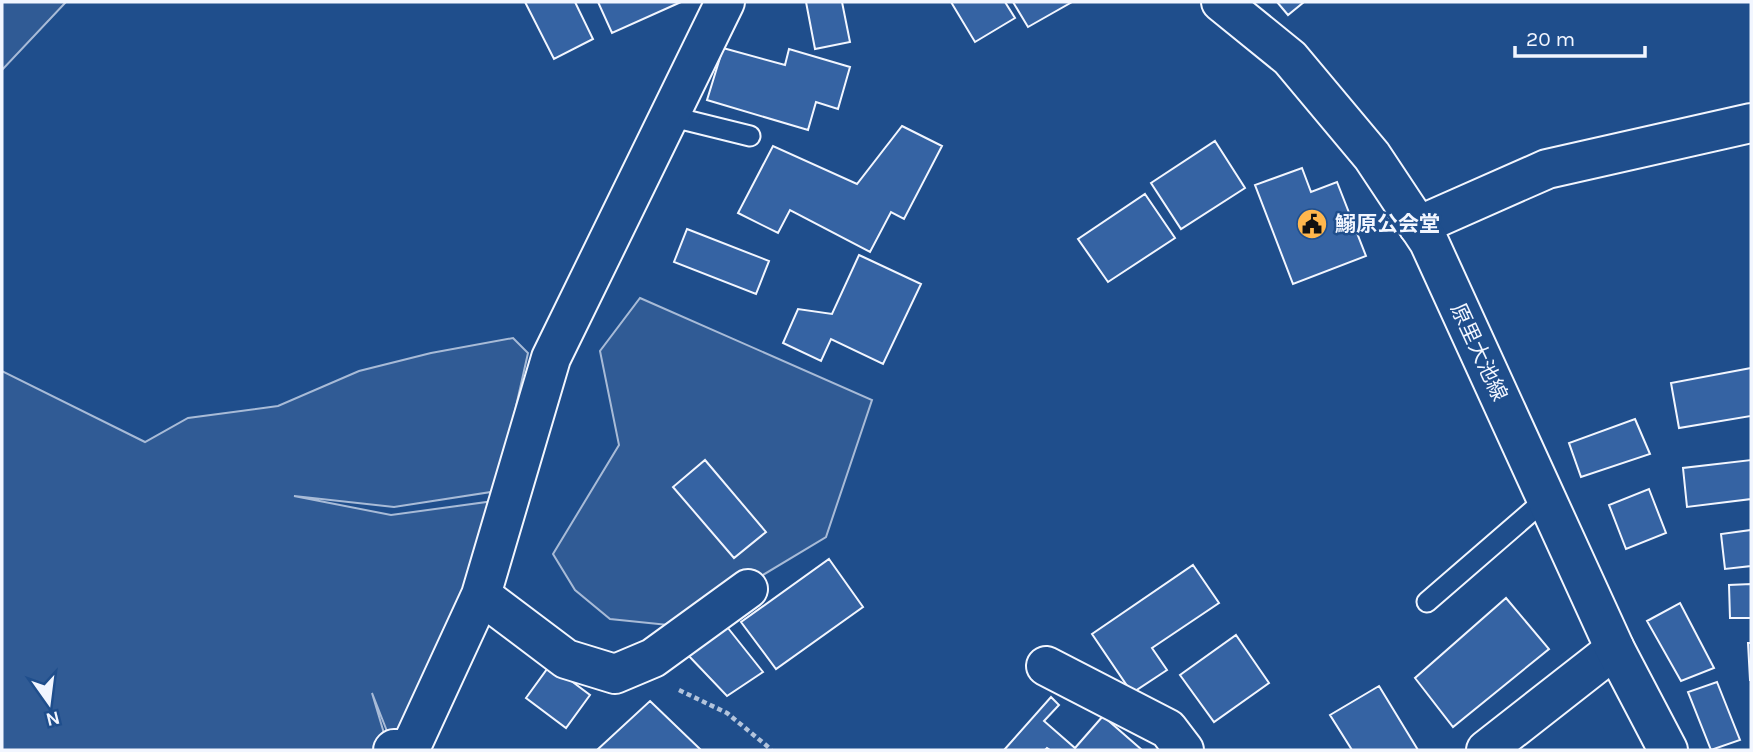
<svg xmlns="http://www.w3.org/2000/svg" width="1753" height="752" font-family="Karla,'Noto Sans JP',sans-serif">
<rect width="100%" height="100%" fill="#1f4e8c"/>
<path fill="#305b95" stroke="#a8bbd7" stroke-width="2" d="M2,2H66L2,70Z
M640,298L872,400L826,537L678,626L610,619L575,590L553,554L619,445L600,351Z
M513,338L528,353L497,491L394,507L294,496L391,515L494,501L481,595L394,749L372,693L389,750H2V371L145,442L188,418L278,406L359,371L431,353Z"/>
<path fill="#3563a3" stroke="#f2f6ff" stroke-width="2" d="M525,2H575L593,39L554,59Z
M598,2H681L612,33Z
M806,2H842L850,42L815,49Z
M951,2H1005L1015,18L975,42Z
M1013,2H1072L1028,27Z
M1277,2H1304L1288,15Z
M723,48L785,65L789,49L850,67L838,109L816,102L808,130L707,100Z
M902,126L942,146L904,219L891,212L870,252L790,210L778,233L738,213L773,146L857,184Z
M1215,141L1245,188L1181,229L1151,183Z
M1302,168L1311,192L1337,182L1366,256L1293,284L1255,185Z
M1145,194L1175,238L1108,282L1078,239Z
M687,229L769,261L756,294L674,262Z
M859,255L921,284L883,364L831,339L821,361L783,343L798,309L832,314Z
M1751,368V416L1679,428L1671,383Z
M1635,419L1650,454L1581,477L1569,443Z
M705,460L766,532L734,558L673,487Z
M1751,460V499L1687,507L1683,468Z
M1649,489L1666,533L1626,549L1609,505Z
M1751,530V566L1725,569L1721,534Z
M829,559L863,607L776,669L741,622Z
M1193,565L1219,603L1152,648L1167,670L1132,693L1092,634Z
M1751,584V618H1730L1729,585Z
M1506,598L1549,649L1453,727L1415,678Z
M1680,603L1714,668L1681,681L1647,621Z
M724,623L763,672L727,696L687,654Z
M1236,635L1269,683L1214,722L1180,675Z
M1748,643H1751V680H1750Z
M550,665L590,695L566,728L526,698Z
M1717,682L1740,740L1711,750L1688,692Z
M1379,686L1418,750H1352L1330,715Z
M1051,697L1059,705L1044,721L1075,748L1103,716L1142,750H1050L1047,748L1045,750H1004Z
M650,701L701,750H597Z"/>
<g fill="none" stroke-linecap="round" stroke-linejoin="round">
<g stroke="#f2f6ff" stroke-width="23">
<path id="lane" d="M669,116L750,136
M1427,602L1546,499"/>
</g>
<g stroke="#f2f6ff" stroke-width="42">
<path id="street" d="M1418,226L1547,169L1751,123
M481,595L566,659L615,674L653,658L748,589
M1046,666L1168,729L1184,750
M393,750L394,749H410L481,595L551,358L725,2
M1486,750L1615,649"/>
</g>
<g stroke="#f2f6ff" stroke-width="42">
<path id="secondary" d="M1221,2L1290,58L1372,156L1429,242L1615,649L1668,750"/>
</g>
<path stroke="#b3c4dc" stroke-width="4.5" stroke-dasharray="5 3.5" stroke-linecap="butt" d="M679,690L727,713L767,746L771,750"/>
<use href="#lane" stroke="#1f4e8c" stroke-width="19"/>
<use href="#street" stroke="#1f4e8c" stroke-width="38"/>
<use href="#secondary" stroke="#1f4e8c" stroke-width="38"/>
</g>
<defs>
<g id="civic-disc" transform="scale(1.575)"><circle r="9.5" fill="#ffb74d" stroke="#1f4e8c"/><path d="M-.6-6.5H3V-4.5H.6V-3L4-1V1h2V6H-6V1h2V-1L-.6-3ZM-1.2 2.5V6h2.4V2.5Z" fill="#111"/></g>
</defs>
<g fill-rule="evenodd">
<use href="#civic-disc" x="1312" y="224"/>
</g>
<g text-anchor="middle" stroke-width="5" stroke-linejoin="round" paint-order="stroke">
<g font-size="21" font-weight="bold" fill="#f2f6ff" stroke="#1f4e8c" text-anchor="start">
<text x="1335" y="231">鰯原公会堂</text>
</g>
<g font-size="21" fill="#f2f6ff" stroke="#1f4e8c">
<text transform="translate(1479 352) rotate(65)" y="7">原里大池線</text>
</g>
</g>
<rect width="1753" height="752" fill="none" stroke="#f2f6ff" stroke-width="7"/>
<g transform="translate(49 703) rotate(166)" stroke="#1f4e8c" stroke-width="5" paint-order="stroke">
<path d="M0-5L12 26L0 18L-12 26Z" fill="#f2f6ff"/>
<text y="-10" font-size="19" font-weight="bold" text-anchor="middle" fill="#f2f6ff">N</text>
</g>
<path d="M1515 46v10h130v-10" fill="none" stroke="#f2f6ff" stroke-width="3.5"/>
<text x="1526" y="46" font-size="21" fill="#f2f6ff" stroke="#1f4e8c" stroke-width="5" paint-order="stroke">20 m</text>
</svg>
